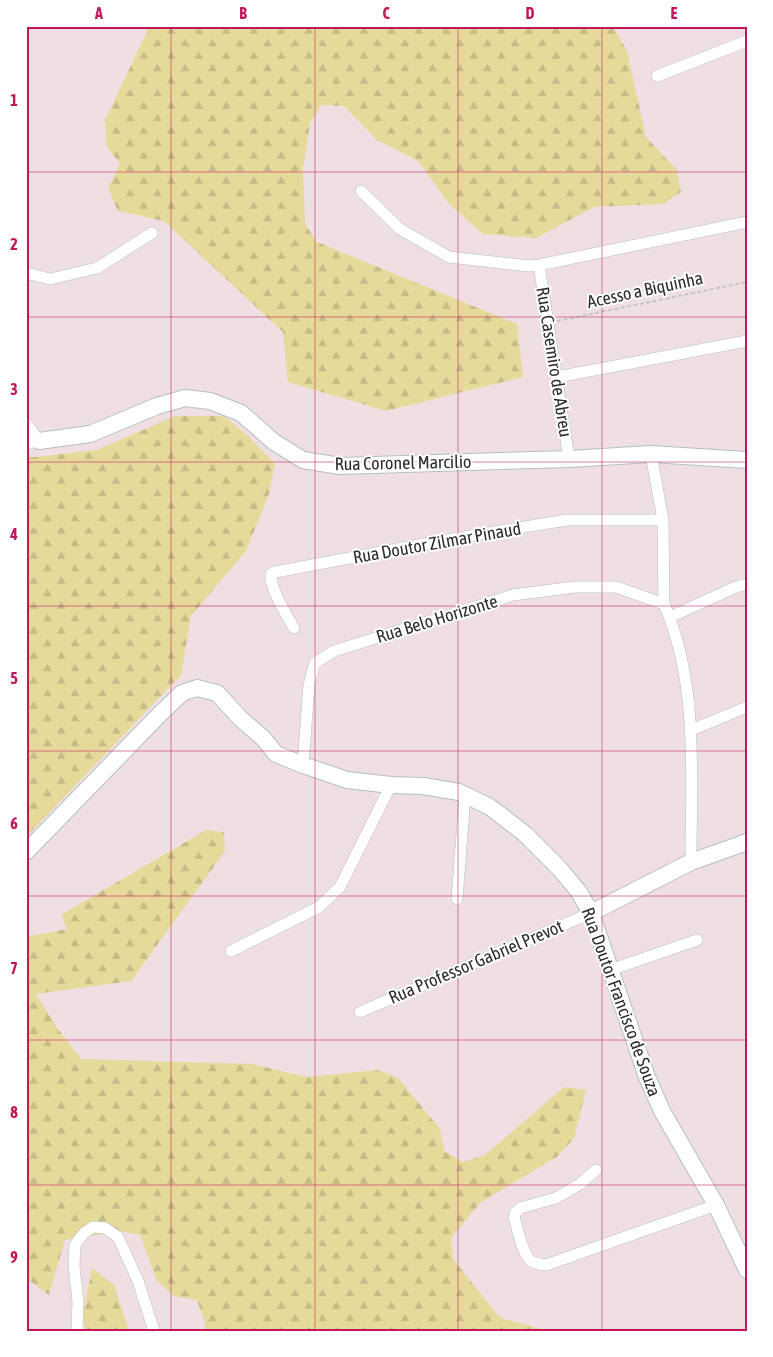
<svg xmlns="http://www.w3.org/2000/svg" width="773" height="1357" font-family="'Asap Condensed',sans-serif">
<defs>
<pattern id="forest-firs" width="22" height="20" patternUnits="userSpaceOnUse" patternTransform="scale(1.25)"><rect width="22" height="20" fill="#e6da9b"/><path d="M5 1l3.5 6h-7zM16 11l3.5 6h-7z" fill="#c6bb86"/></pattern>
</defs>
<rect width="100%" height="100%" fill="#efdfe3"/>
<path fill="url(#forest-firs)" d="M146,26H609L616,31L627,51L646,137L677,170L681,192L663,204L594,207L536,238L483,234L450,205L418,161L377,140L344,106L322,105L310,123L303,169L305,224L317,242L517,324L523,377L386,411L288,382L283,332L164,221L118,211L108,188L120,164L106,145L105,120L147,32Z
M175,416H224L250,438L275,464L269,494L246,551L191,616L181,675L26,837V458L97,450Z
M206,830L224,832L225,851L131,981L36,994L58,1029L81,1059L252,1064L307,1077L378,1070L398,1078L440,1129L444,1151L463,1162L485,1155L564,1087L586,1090L574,1138L558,1156L480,1203L451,1238L453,1259L500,1318L549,1331H205V1323L197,1300L174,1296L157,1281L140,1235L119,1231L65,1240L49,1295L26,1278V937L67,929L61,915Z
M92,1268L114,1285L129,1331H85L83,1314Z"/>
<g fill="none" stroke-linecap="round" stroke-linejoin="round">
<g stroke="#b3c0c0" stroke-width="12">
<path id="street" d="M657,76L747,41
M361,191L400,229L449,257L529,266L539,265L747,222
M539,265L569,459
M26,273L50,279L97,268L152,233
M557,377L747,341
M26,423L39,441L26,443
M651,454L663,520L664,604C699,683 691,778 691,862
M670,617L736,587L747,584
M294,628C287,616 269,587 271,574L275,572L440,541L567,520H663
M691,730L747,707
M303,765L309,685L315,663L334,651L513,595L575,587H616L664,604
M457,899L465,795
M231,951L319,907L340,887L391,785
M610,970L697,940
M360,1012L591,913
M596,1170L580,1184L556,1198L520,1208L516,1212L514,1217C517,1228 523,1255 531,1261C535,1264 541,1264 546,1265L716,1205
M77,1331L78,1302L74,1266L75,1245L84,1233L93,1227L105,1228L118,1237L138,1281L154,1331"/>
</g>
<g stroke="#b3c0c0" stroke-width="18">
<path id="secondary" d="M39,441L90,434L157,406L185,398L210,401L241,413L274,442L303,460L340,466L569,459L651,454L747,460
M26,852L160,714L182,693L197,688L217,693L241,719L263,738L276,754L303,765L347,780L391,785L423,786L459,792L490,807L525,834L559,868L579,892L591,913L647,1077L662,1111L716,1205L747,1270
M591,913L691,862L747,842"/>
</g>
<path stroke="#c4c4c4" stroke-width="2" stroke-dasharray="4 2.5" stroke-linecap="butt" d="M557,321L747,282"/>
<use href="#street" stroke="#fff" stroke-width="11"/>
<use href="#secondary" stroke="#fff" stroke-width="16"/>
</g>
<path fill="none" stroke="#c2185b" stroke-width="1" stroke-opacity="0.55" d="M171,26V1331M315,26V1331M458,26V1331M602,26V1331M26,172H747M26,317H747M26,462H747M26,606H747M26,751H747M26,896H747M26,1040H747M26,1185H747"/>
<g text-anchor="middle" stroke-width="4" stroke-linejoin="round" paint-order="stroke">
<g font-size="18" fill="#2d2d2d" stroke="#fff">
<text transform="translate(645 290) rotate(-12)" y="6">Acesso a Biquinha</text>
<text transform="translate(554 362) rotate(81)" y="6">Rua Casemiro de Abreu</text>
<text transform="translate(403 463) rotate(-1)" y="6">Rua Coronel Marcilio</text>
<text transform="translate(437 543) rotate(-10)" y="6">Rua Doutor Zilmar Pinaud</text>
<text transform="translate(437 619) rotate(-17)" y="6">Rua Belo Horizonte</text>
<text transform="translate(476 962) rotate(-23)" y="6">Rua Professor Gabriel Prevot</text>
<text transform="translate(621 1002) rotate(70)" y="6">Rua Doutor Francisco de Souza</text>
</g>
</g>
<rect width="773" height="1357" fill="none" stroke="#ffffff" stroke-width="55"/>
<rect x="28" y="28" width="718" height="1302" fill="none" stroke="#c2185b" stroke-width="2"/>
<g font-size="16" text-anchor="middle" font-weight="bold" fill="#c2185b">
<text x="99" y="19">A</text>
<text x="243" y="19">B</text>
<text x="386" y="19">C</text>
<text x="530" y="19">D</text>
<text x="674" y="19">E</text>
<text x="14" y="106">1</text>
<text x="14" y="250">2</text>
<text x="14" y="395">3</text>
<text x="14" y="540">4</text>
<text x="14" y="684">5</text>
<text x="14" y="829">6</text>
<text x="14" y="974">7</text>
<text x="14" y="1118">8</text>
<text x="14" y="1263">9</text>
</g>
</svg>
